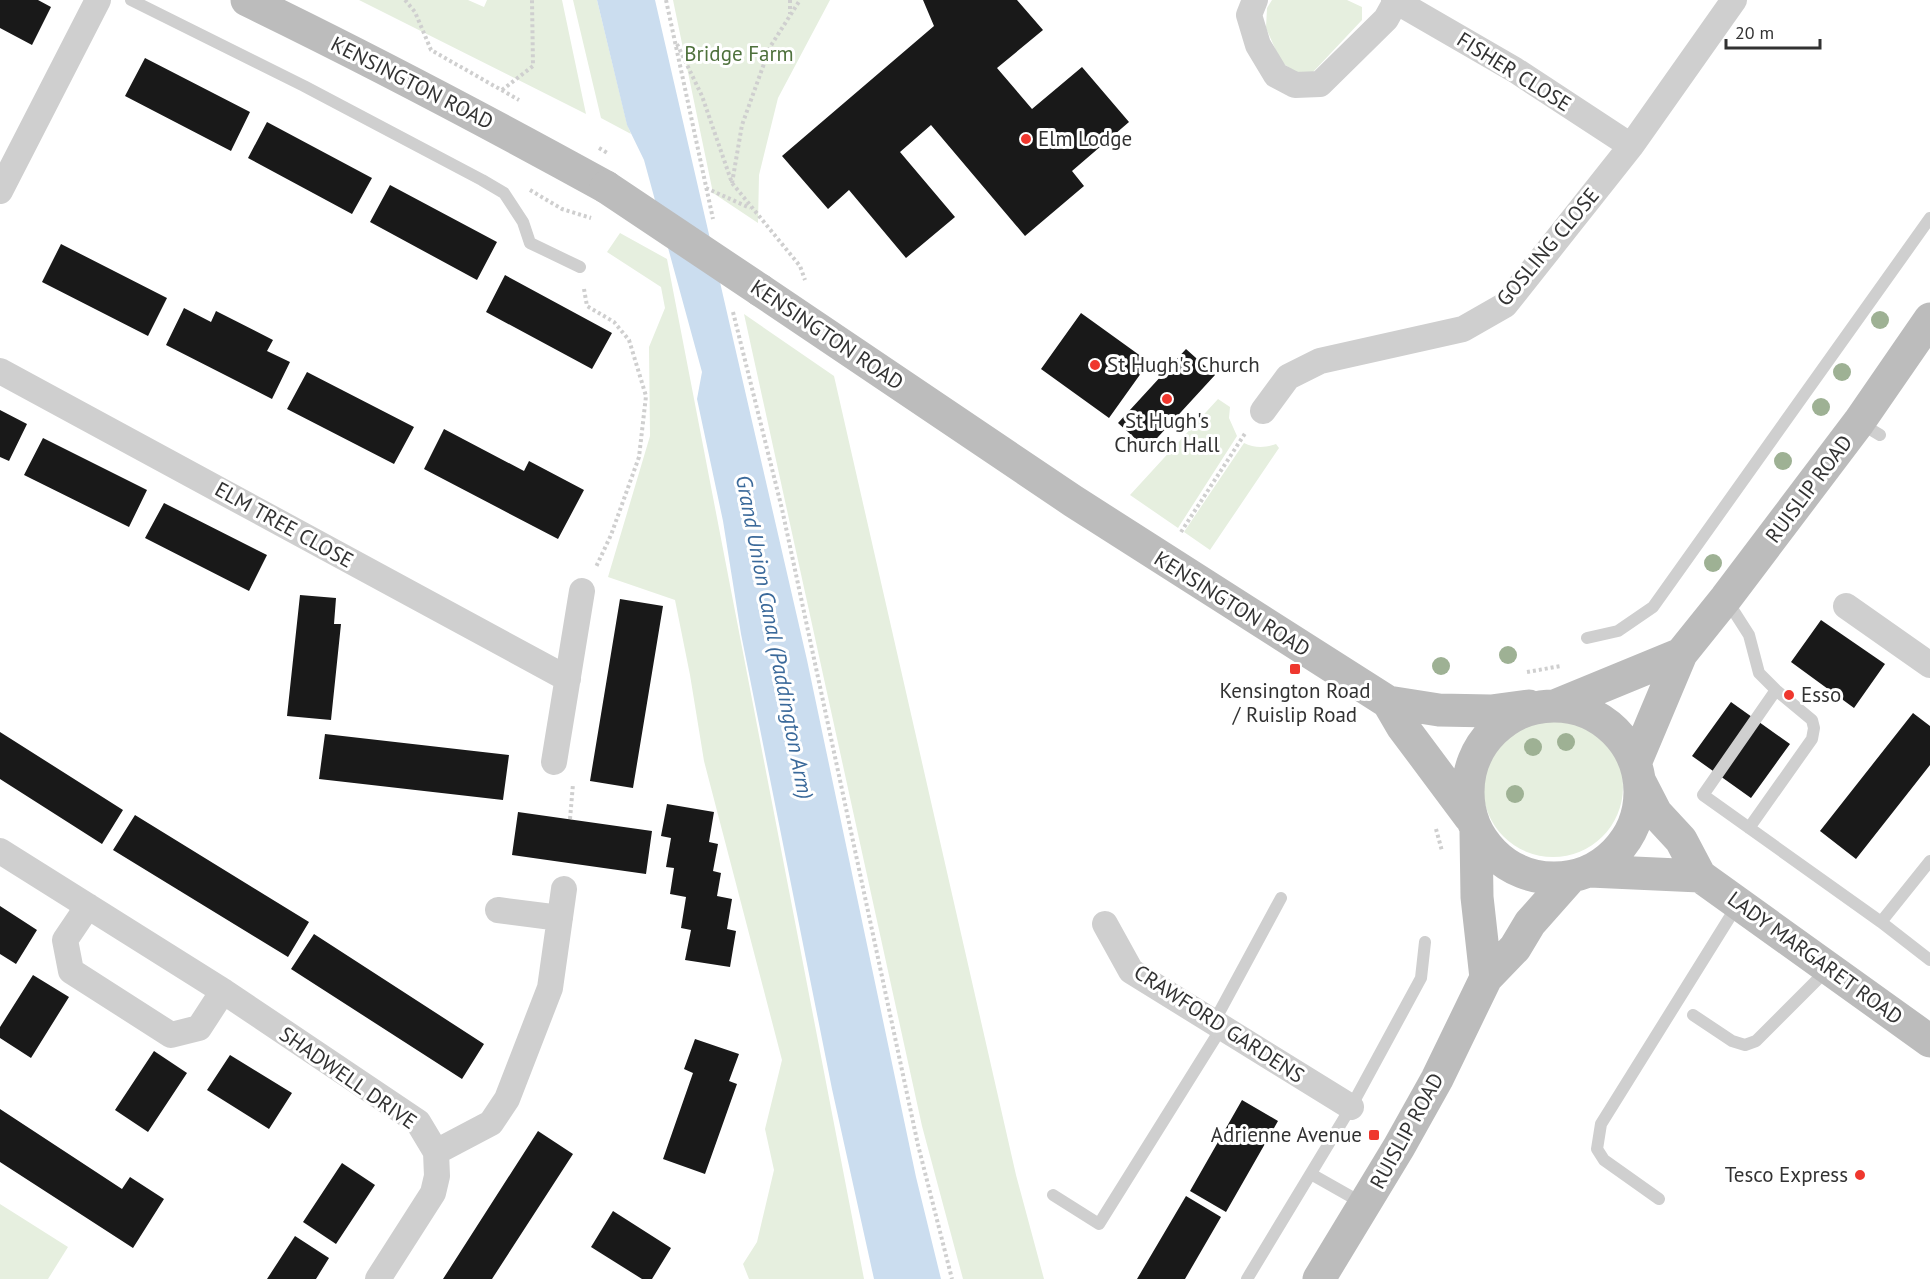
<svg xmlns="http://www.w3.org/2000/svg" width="1930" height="1279" font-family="'PT Sans',sans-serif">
<rect width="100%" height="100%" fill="#fff"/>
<path fill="#e6efdf" d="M359,0H468L484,7L487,0H562L586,114Z
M573,0H597L627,124L631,134L601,118Z
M673,0H830L778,98L759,175L758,223L713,193Z
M1272,0H1347L1362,7V20L1313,72L1297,73L1281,62L1266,28L1267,8Z
M620,233L667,259L864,1279H749L743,1264L757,1242L774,1170L765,1129L782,1060L704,761L690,675L675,600L608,577L650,436L649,347L665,308L661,287L607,252Z
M744,314L834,376L1016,1175L1044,1279H963L922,1126Z
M1218,399L1230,407L1229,418L1237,436L1178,528L1130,495Z
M1244,443C1254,448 1265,448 1276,444L1279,448L1210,550L1184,532Z
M1483 787a70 70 0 1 1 140 0a70 70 0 1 1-140 0Z
M0,1204L68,1247L48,1279H0Z"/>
<path fill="#cbddef" d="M597,0H655L807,660L916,1177L941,1279H874L832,1089L741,634L723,521L697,399L702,372L644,160L627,125Z"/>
<path fill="#191919" d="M0,0H38L51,7L32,45L0,28Z
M923,0H1017L1043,30L997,68L1032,109L1082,67L1129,122L1072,171L1084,186L1025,236L931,125L900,152L955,217L906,258L849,190L828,209L782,156L934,26Z
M145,58L250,112L231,151L125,96Z
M267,122L372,178L352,214L248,158Z
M390,185L497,242L477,280L370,222Z
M61,244L167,298L148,336L42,282Z
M505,275L612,333L592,369L486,312Z
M184,308L211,322L216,311L273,340L267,351L290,362L272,399L166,345Z
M1081,313L1149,362L1109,418L1041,369Z
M1186,349L1215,375L1147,449L1118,423Z
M307,372L414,427L394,464L287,409Z
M0,410L27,424L9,461L0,457Z
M444,429L524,471L529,461L584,490L558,539L424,469Z
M43,438L147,490L129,527L24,475Z
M164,503L267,555L249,591L145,538Z
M300,595L336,598L334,624H341L331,720L287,716Z
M620,599L663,606L633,788L590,781Z
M1821,620L1885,664L1854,708L1791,662Z
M1731,702L1790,744L1751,798L1692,756Z
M1913,713L1930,726V765L1856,859L1820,831Z
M0,732L123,810L102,844L0,779Z
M325,734L509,755L503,800L319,779Z
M667,804L714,812L709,842L718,844L713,871L721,873L717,896L732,899L727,929L736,931L730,967L685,960L691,930L681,928L686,897L670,894L674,868L666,867L671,838L661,836Z
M518,812L652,831L646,874L512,855Z
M135,815L309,922L288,957L113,850Z
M0,906L37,930L16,964L0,954Z
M314,934L484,1044L462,1079L291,969Z
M33,975L69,997L31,1058L0,1038V1027Z
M695,1039L739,1054L729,1081L737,1084L705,1174L663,1159L693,1073L684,1069Z
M154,1051L187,1073L148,1132L115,1110Z
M230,1055L292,1093L269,1129L207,1090Z
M1242,1100L1278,1121L1226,1212L1190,1191Z
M0,1109L122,1189L130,1177L164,1199L133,1248L0,1162Z
M538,1131L573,1154L492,1279H443Z
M342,1163L375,1185L336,1244L303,1222Z
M1186,1196L1221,1217L1185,1279H1137Z
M613,1211L671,1248L652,1279H642L591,1247Z
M295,1236L329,1258L316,1279H267Z"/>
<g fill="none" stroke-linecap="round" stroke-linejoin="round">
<path stroke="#cfcfcf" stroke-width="4" stroke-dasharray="3 3" stroke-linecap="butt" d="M405,0L415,12L431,50L519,100
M666,0L713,219
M790,0V14
M677,44L702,96L732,183L800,266L805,280
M502,90L533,66L532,0
M732,183L742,125L770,47L800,0
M706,188L750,208
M530,190L562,209L591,218
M584,289L587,306L614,322L629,340L646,396L639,457L611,535L596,567
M733,312L782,509L918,1145L952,1279
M1181,532L1246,432
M1527,672L1561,666
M570,819L573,784
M1436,829L1442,851"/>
<path stroke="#cfcfcf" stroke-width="12" d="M131,0L304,86L482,180L504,193L523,222L530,243L580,267
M1860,423L1880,435
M1726,599L1749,635L1759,673L1776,690L1812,720L1814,728L1812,739L1749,828
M1587,638L1618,631L1653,607L1930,218
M1776,690L1703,795L1881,922L1930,960
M1881,922L1930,861
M1693,1015L1732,1041L1745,1045L1756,1041L1827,970
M1214,1022L1281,898
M1311,1174L1364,1204
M1053,1195L1099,1224L1222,1027
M1659,1199L1604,1160L1597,1149L1601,1124L1738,904
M1247,1279L1351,1107L1421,978L1425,942"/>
<path stroke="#cfcfcf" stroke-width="26" d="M1255,0L1249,15L1258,45L1276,75L1295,85L1320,84L1386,19L1396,1
M1394,0L1515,70L1631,146
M0,191L98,0
M0,371L568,679
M1263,411L1288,377L1320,361L1463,329L1505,305L1631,146L1734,0
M1846,606L1930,665
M554,762L582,591
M0,851L223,991L418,1122L436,1152L437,1176L433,1193L378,1279
M88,906L65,940L71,971L171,1035L199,1028L223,991
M498,910L560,918
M1105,924L1131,971L1351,1107
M436,1152L491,1123L507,1099L550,988L564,889"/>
<path stroke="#bcbcbc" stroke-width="33" d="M247,0C369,59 488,122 606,187
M760,290L1073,501L1388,702L1439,710L1491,711L1529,706
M1388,702L1402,726L1470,817
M1557,705L1681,654
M1468 792a86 86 0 1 1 172 0a86 86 0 1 1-172 0Z
M1636,761L1681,654L1726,598L1859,422L1930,319
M1639,780L1656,813L1681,840L1700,876L1930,1041
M1476,832L1477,897L1486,978
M1590,871L1700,876
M1319,1279L1399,1147L1437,1079L1486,978L1515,948L1530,923L1569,879"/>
<path stroke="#cfcfcf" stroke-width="4" stroke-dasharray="3 3" stroke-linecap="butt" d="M599,148L609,154"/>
<path stroke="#bcbcbc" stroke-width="33" d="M606,187L760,290"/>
</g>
<g fill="#9eb194">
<circle cx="1880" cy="320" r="9"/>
<circle cx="1842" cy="372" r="9"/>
<circle cx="1821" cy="407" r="9"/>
<circle cx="1783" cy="461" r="9"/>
<circle cx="1713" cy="563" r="9"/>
<circle cx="1508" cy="655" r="9"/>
<circle cx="1441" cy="666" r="9"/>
<circle cx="1566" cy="742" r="9"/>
<circle cx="1533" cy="747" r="9"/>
<circle cx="1515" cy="794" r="9"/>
</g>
<g fill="#ef372e" stroke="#fff" stroke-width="2">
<circle cx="1026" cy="139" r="6"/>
<circle cx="1095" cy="365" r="6"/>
<circle cx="1167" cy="399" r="6"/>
<rect x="1289" y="663" width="12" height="12" rx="3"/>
<circle cx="1789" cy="695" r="6"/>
<rect x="1368" y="1129" width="12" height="12" rx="3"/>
<circle cx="1860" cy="1175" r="6"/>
</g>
<g text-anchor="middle" stroke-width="6" stroke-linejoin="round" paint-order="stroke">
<g font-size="21" fill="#4e713c" stroke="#fff">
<text x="739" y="61">Bridge Farm</text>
</g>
<g font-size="21" fill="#323232" stroke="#fff">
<text transform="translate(1514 72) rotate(32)" y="7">FISHER CLOSE</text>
<text transform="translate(412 83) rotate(27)" y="7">KENSINGTON ROAD</text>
<text transform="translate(1548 247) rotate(-50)" y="7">GOSLING CLOSE</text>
<text transform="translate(827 335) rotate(34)" y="7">KENSINGTON ROAD</text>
<text transform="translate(1809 489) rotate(-53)" y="7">RUISLIP ROAD</text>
<text transform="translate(284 525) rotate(29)" y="7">ELM TREE CLOSE</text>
<text transform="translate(1232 604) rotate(32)" y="7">KENSINGTON ROAD</text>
<text transform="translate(1815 958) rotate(36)" y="7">LADY MARGARET ROAD</text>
<text transform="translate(1219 1024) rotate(33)" y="7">CRAWFORD GARDENS</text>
<text transform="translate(348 1078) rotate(35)" y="7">SHADWELL DRIVE</text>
<text transform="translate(1407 1131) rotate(-61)" y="7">RUISLIP ROAD</text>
</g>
<g font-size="21" fill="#323232" stroke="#fff" text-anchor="start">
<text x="1038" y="146">Elm Lodge</text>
<text x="1107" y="372">St Hugh's Church</text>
<text x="1167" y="428" text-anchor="middle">St Hugh's<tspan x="1167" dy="24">Church Hall</tspan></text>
<text x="1295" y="698" text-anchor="middle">Kensington Road<tspan x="1295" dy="24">/ Ruislip Road</tspan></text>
<text x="1801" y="702">Esso</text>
<text x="1362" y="1142" text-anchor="end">Adrienne Avenue</text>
<text x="1848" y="1182" text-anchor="end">Tesco Express</text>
</g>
<g font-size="22" font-style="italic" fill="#3a699a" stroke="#fff">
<text transform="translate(775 637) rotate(79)" y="8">Grand Union Canal (Paddington Arm)</text>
</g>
</g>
<path d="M1726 39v9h94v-9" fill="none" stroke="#323232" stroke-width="3"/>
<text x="1735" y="39" font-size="18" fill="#323232" stroke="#ffffff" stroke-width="4.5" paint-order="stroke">20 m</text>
</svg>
